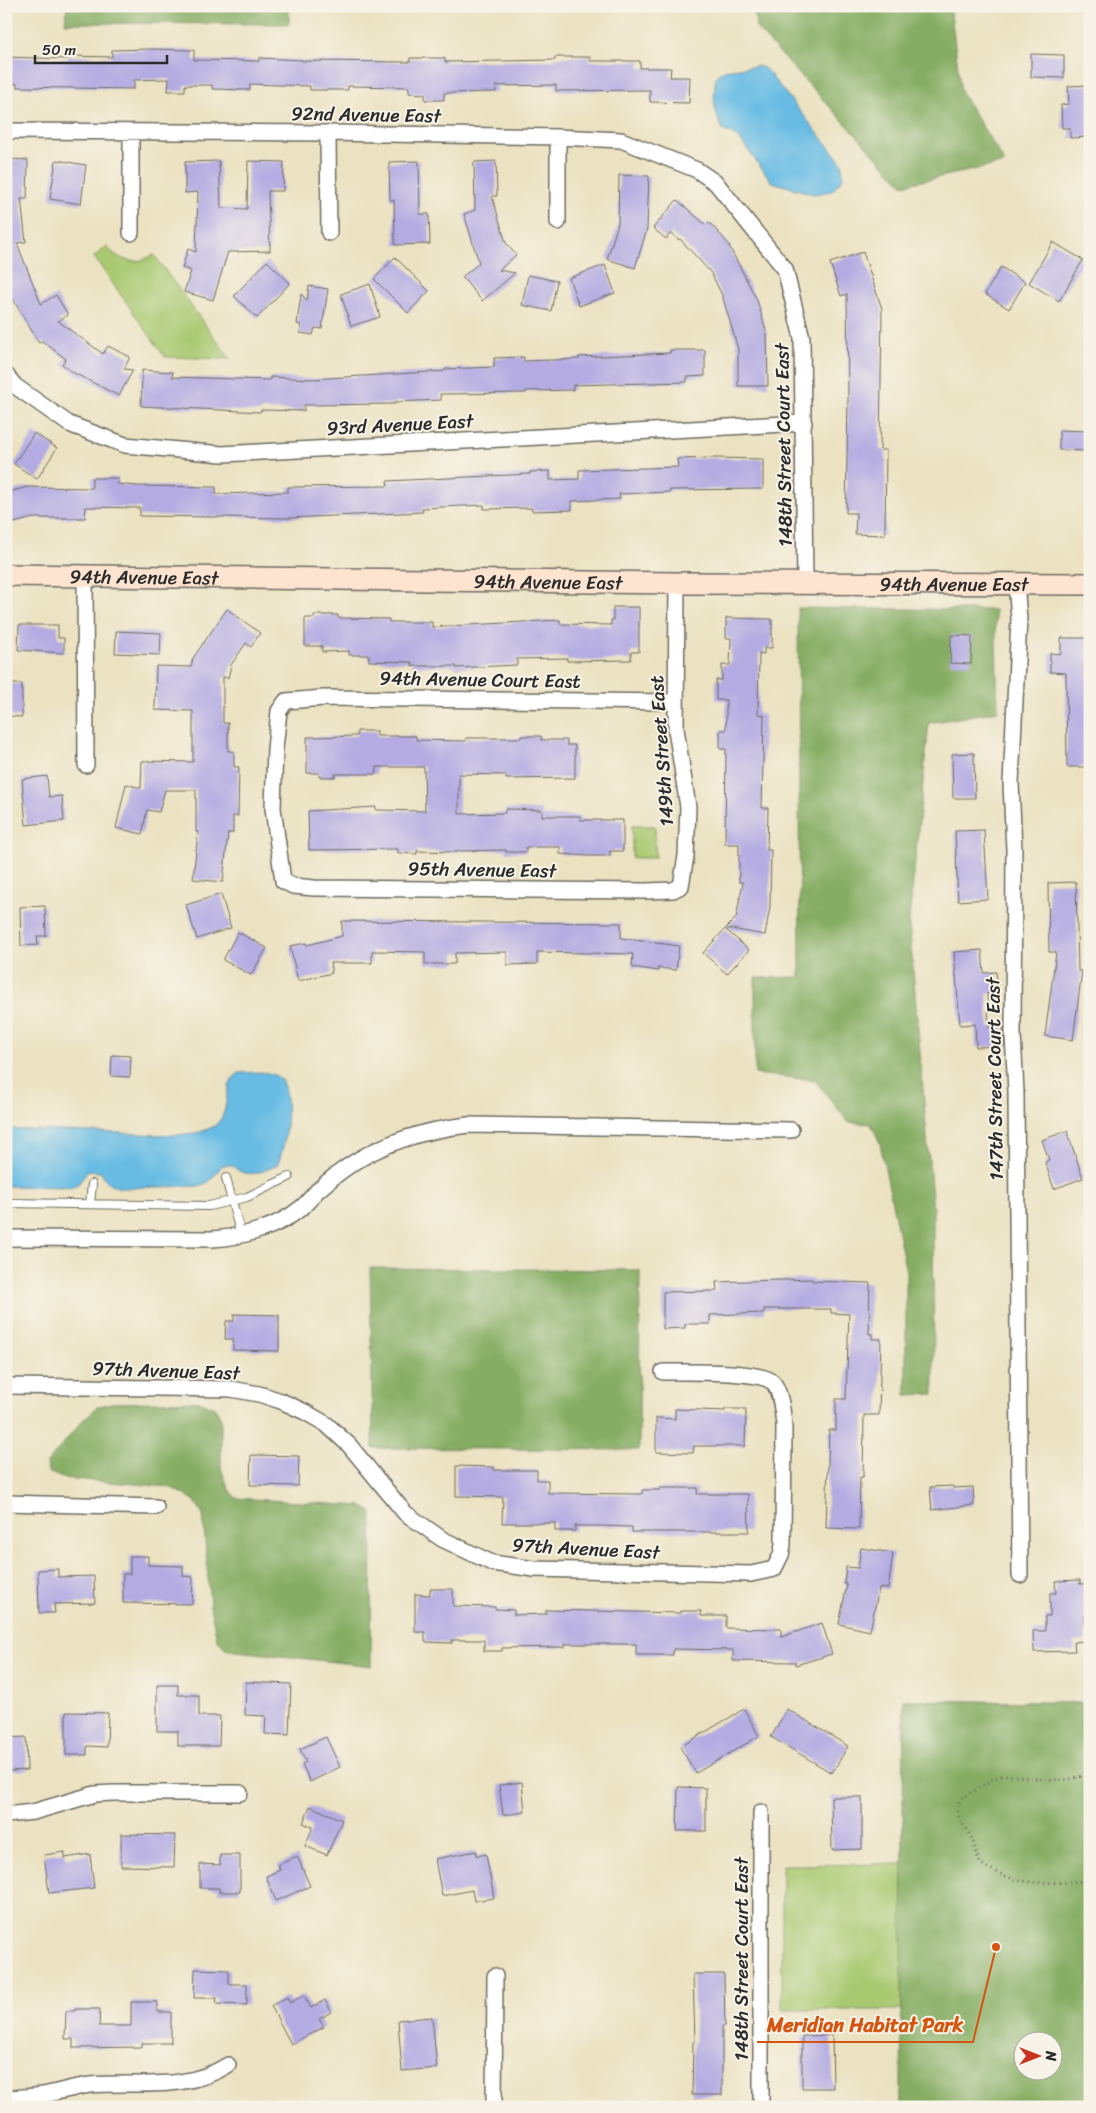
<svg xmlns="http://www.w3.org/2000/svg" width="1096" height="2113" font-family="Sriracha,sans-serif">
<rect width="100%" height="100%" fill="#f7f3e8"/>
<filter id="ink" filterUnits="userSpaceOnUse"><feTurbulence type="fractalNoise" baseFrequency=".02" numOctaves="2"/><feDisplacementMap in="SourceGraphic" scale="10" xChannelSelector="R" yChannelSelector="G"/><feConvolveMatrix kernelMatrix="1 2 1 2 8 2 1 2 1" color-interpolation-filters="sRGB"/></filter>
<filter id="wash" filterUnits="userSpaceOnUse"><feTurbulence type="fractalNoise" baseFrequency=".0096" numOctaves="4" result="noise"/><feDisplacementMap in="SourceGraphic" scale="20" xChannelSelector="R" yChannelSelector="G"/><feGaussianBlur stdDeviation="1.12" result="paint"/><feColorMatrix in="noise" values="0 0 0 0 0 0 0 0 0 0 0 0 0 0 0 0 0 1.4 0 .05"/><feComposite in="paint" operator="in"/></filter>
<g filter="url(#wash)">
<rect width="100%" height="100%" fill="#ebe2c1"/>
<path fill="#a9c971" stroke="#6a7a4e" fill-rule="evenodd" d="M107,247C122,263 134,265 154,255L230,359L165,357L94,257Z
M632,826H655V858H632Z
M904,1700L1090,1703V2107H901L902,2010H782V1865L903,1864ZM1024,2040H1054V2070H1024Z"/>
<path fill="#86ad63" stroke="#586c47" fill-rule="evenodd" d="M67,6H289V24L65,23Z
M754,6H950L961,92L1005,163L903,185L756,28Z
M798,608L995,610L998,711L929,723L909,921L933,1210L934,1394L906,1395V1272L880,1143L871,1124L848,1122L815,1080L755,1074V978L800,977Z
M370,1268L640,1270L639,1450L373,1448Z
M200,1401L216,1409L221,1418V1468L229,1490L236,1498L362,1506L372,1512L371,1666L227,1650L217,1639L210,1606L203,1514L194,1500L170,1487L62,1478L48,1472L47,1463L82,1421L97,1407L111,1403Z
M904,1700L1090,1703V2107H901ZM1054,2040V2070H1024V2040Z"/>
<path fill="#68bce4" stroke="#4a7488" d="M756,66L764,68L769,73L842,163L843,178L832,191L814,194L772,182L738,137L723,130C713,111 713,97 716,76L724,70Z
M239,1073C251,1073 270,1069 280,1079C292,1092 286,1153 276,1166C261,1172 245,1180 232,1165H222L210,1181L200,1186L121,1188C110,1185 106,1182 101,1172L87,1171L79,1183L72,1187L6,1186V1129C46,1130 85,1132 124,1133C144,1134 165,1136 185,1134C194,1134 206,1131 214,1126C233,1113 220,1086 239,1073Z"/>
<g id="blocks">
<path fill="#b3abe2" d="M150,49L194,50V60L259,61V58L302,60V61L410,62V58H445V62L555,60V57H590V61H640V68H671L670,77H690L689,103L650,102V90L556,91V85L496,86V92L444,93V100H425V94L409,93V87L348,86V90H310V86L250,84V90L212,89V85H185V91H168L169,79L134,80V89L17,87V84L6,83V57L67,59L68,56L112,57V50Z
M1031,54L1064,55V78L1031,77Z
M1090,85V137L1070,138V128H1062L1061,105L1069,104L1068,86Z
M6,159L28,160L27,199H21L26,242L17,243L41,304L56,295L68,315L58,321L103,354L108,346L130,357L124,369L133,370L119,396L74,373L62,364L66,359L42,341L39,343L11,296L6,285Z
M56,160L86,165L81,204L50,199Z
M219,161L221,208L247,209L248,161L284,162L283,191H268L270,251L228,252L213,300L184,292L191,271L182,268L188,249L196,252L198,192L185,193V162Z
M419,161L420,214H429L430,244L395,245L394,200H390L389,162Z
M496,161L497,196H492L506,243L516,255L499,270L515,273L482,301L462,277L479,263L464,214L475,210L474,162Z
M619,175L649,176L647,229L635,268L607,259L618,224Z
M677,200L706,225L709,222L727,242L757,300L767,334L768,386H738V349L722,295L711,273L680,239L679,240L671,233L666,239L653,228Z
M1053,242L1083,260L1059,301L1029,283Z
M863,252L882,309L880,450H886L885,535L855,534L856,513H846L848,399L847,294L841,296L830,263Z
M395,257L429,291L408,313L374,279Z
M267,261L290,283L257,318L234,296Z
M605,265L615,293L579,306L569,278Z
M1001,267L1025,282L1009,309L985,294Z
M528,275L557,281L551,311L522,305Z
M370,284L380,317L351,326L341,294Z
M309,286L328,289L322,329L315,328L313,335L300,333L301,325L297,324L301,294L307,300Z
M670,350H705V376L687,377V382L573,385V390L526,391V393L440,394L441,400L395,402V404L304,405V411L261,410L260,412L141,406L142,370L173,372L172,377L270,380V377L312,379L445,371V369L494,367V358L524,357V361L579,359V357L670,353Z
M1059,430L1089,431L1088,451L1059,450Z
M34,433L57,448L37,479L14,464Z
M715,458L763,459V489L670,490V492L619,494L620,499L572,501V510L532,511L531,508L484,509V505L422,508L423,512L289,518L140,516V508L86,507L85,518H33L6,525V493L27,487L92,488V478H118V484L135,486L216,487V494L288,492V487L388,486L387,481L530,474V472L550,471V480L579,479V470L678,467L677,459Z
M613,607H639V652H631V660L567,661V658L517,659V665L456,668V666H412V662L369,661V655H349V651L322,652V646H305V618H314V615H338V618L389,619V622H432V627L560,620V624L611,625V620H613Z
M227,609L260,633L251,647L246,643L231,665L228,678L223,677V723H228V751H234V767H239L238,816H233V833H228L223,882L193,879L198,832H196V790H165L159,812L147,810L142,834L116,828L126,784L141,788L142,761L193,762V711L155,710L156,666L191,667L193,658Z
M726,618L772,619V648H764V654L759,653L758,714L764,715L762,808H768L767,850H771L770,907L765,935L726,928L736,918L743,882H739V844H725L726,749H720V730H726V700H716V680H722V665H730L731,638H726Z
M19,625H58V638H64V653L18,650Z
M116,631L161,633L160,655L115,653Z
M951,635L972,636L971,664L950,663Z
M1061,638H1090V767H1067L1066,673L1050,672V653L1061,654Z
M6,684H22V717L6,716Z
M357,731H377V736H416V740L466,741V738H521V736H541V740H567V745H575V778L506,779V775L459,774V814L505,813V809L542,810V816H580V820H623V851H610V856H589L560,854V847H526V852H506V850L458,851V852L417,851V854L398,853V849L309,850L308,811L376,807V810L425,811L424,767H377L376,774H335V777H319V773H307V737L357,736Z
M974,753L975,798H953L952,754Z
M47,776L49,797L62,796L64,821L26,825L22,779Z
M984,830L988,899L958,901L955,831Z
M1076,882L1078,971H1082L1073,1040L1045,1036L1056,952H1049L1048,883Z
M221,894L231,928L197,939L186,905Z
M45,906L46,936H37L38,945L21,946L20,907Z
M342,921L621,923V938L679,946L676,970L658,968V971L632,967L633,954L537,952V964L507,965V952L455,953V964H425V952L372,951V963H330L332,973L298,981L290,946L306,943L307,945L342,936Z
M725,929L749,950L727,974L703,953Z
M238,932L267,948L251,975L223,960Z
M982,950L984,973L996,972L998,992L987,993L989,1027L1003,1026L1004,1046L976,1047L975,1024L960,1025L954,952Z
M112,1055L131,1056L130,1077L111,1076Z
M1067,1131L1083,1178L1054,1189L1045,1162L1049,1160L1042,1140Z
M812,1279V1281L870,1283L869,1334H872V1339H881L879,1415H864L863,1477H860L859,1529L826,1528L829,1430H836V1399H846L849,1314L831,1313V1309H764V1313L710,1315V1324H685V1328L663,1329V1292L717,1291L716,1282Z
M234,1314L279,1315V1351L233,1350V1339H225L226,1321H234Z
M675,1409L725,1411V1409H746L745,1446H694L693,1453L656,1452V1418L675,1419Z
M251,1455L299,1456L298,1486L250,1485Z
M456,1466L494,1467V1470H537V1480H548V1493L642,1494V1490H660V1488H698L697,1494H748L749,1532H632V1527L600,1526H575V1531H555V1523H502L503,1497L456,1496Z
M953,1486V1488L973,1487L974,1505L932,1510L930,1487Z
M861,1548L893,1553L888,1589L879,1588L870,1631L839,1624L847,1584H844L846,1567L858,1568Z
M130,1556H148V1565L183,1566V1576L193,1577L192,1604L123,1603V1574H130Z
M58,1569V1577L94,1576L95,1603L54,1604L55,1613H39L38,1570Z
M1080,1580V1584H1090V1606H1085V1641L1074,1642L1075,1651L1034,1652L1033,1631H1045V1616H1050V1593H1056L1055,1581Z
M430,1589H453V1606L495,1607V1609L514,1610V1615L546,1614V1610L680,1613V1611H701V1616H726V1628L781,1629V1637L822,1623L832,1654L796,1665L795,1662L733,1661V1650L673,1649V1655H636V1644H565V1647L502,1648V1651H484V1640H452V1643L425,1642V1632H415V1594L430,1595Z
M246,1682L291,1684L289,1735L265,1734L266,1716L245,1715Z
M157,1685H178V1695H199V1716H220L219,1746H178V1731H157Z
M744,1709L759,1736L696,1773L680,1747Z
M787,1709L848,1746L832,1773L771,1737Z
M66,1712L108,1713L107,1747L87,1746V1755H66Z
M26,1737L27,1770L9,1771V1766L6,1767V1738Z
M326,1737L340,1767L310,1782L302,1764L306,1762L300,1749Z
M522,1782L525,1812L503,1815L499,1785Z
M678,1787L706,1788V1831H677Z
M831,1797H862V1849L832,1850Z
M310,1806L342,1820L327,1855L305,1846L313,1827L303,1823Z
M121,1834L175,1835L174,1867L121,1866Z
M476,1851L477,1856L486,1854L494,1898L474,1901L472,1890L442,1896L435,1859Z
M65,1852V1858L90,1854L94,1888L49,1893L44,1855Z
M220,1855H240V1892H219V1888H200V1864L220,1865Z
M297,1856L310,1886L276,1901L266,1876L280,1870L278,1865Z
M195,1969L229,1970V1984H247V2005L216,2004L217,1998H194Z
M693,1974H724L725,2026H722V2095H692L693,2042H695Z
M304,1995L311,2008L325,2000L331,2012L319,2019L324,2027L291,2044L271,2006L287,1997L290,2003Z
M131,2002H157V2012H171V2043H142V2047L73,2048V2039H65L66,2011H75V2009H100L99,2026H131Z
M432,2017L437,2068L402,2071L398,2020Z
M832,2035L833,2088H802V2036Z"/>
</g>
</g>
<g filter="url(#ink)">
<use href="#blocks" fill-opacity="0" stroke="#6e6b60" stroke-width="1"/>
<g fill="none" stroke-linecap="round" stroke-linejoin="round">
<g stroke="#6e6b60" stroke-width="10">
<path id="service" d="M226,1178L241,1236
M6,1203L209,1206L247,1197L289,1177
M90,1204L92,1184"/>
</g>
<g stroke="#6e6b60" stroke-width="18">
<path id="minor" d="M6,131L328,133L558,137L621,140L697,170L716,183L785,269L802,338L805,582
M131,132V233
M328,133L329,233
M558,222V137
M6,375L15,386L69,424L125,445L222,454L804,423
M85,577L86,765
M1016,583L1019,619L1011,783L1014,850L1013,1034L1016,1092L1020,1575
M674,702L324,698L286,701L279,711L275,749L273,808L283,881L293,886L314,888L646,891L673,890L681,886L686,856L688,807L676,729L677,583
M6,1238L212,1239C243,1237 277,1228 301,1208C307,1203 312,1197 317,1191C327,1182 338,1173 350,1165C386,1141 425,1130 468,1125L791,1130
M6,1386L231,1389L259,1394L281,1401L305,1412L326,1424L349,1445L405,1513L442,1539L492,1563L534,1569L751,1574L774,1569L781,1555L783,1545L784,1425C783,1415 780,1386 771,1381C755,1370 685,1372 663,1372
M6,1503L156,1507
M6,1815L33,1812L95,1794L113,1793H240
M6,2098C20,2097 34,2097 48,2094C62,2091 75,2087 90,2085C137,2081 185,2092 228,2065
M494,2107L495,1976
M761,2107V1812"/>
</g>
<g stroke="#6e6b60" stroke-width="24">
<g id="secondary">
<path id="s1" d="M6,575L677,583L1090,584"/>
</g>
</g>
<path stroke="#6e6b60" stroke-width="3" stroke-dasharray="1 4" stroke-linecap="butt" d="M1090,1772C1069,1786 1029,1777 1005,1775L995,1778L960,1799C954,1818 962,1821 971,1837C975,1844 976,1855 980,1862C983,1866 988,1868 992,1870C1025,1888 1054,1882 1090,1881"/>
<use href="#service" stroke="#fff" stroke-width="8"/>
<use href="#minor" stroke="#fff" stroke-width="15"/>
<use href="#secondary" stroke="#fde4d1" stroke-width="21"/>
</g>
</g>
<g text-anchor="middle" stroke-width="4" stroke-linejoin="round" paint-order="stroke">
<g font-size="19" fill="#2b2b2b" stroke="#f7f3e8">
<text transform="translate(366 114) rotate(1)" y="7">92nd Avenue East</text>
<text transform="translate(400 424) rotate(-3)" y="7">93rd Avenue East</text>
<text transform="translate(783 445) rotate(-91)" y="7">148th Street Court East</text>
<text dy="7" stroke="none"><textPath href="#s1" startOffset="138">94th Avenue East</textPath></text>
<text dy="7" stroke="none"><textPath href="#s1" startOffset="542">94th Avenue East</textPath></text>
<text dy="7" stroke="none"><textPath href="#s1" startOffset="948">94th Avenue East</textPath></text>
<text transform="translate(480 679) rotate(1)" y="7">94th Avenue Court East</text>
<text transform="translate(661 751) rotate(-94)" y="7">149th Street East</text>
<text transform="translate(482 869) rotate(1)" y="7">95th Avenue East</text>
<text transform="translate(994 1079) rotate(-91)" y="7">147th Street Court East</text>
<text transform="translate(166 1370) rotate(2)" y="7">97th Avenue East</text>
<text transform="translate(586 1548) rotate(3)" y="7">97th Avenue East</text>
<text transform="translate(741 1959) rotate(-90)" y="7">148th Street Court East</text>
</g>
</g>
<path fill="none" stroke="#d5540f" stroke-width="2" d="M996 1947L973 2042H757"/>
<circle fill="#d5540f" stroke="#f7f3e8" stroke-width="2" cx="996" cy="1947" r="5"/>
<g font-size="20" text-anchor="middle" font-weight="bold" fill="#d5540f" stroke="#f7f3e8" stroke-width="4" stroke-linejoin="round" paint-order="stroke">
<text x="865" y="2032">Meridian Habitat Park</text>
</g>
<rect width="1096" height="2113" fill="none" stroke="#f7f3e8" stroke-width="25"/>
<g transform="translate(1038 2056) rotate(90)"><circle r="24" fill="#f7f3e8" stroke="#a5a39c"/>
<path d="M0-4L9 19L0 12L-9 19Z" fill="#c8321e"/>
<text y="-8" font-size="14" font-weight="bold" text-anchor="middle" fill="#2b2b2b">N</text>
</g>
<path d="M35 55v8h132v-8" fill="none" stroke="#2b2b2b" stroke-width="2.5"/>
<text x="42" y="55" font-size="15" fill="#2b2b2b" stroke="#f7f3e8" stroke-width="4" paint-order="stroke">50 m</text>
</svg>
